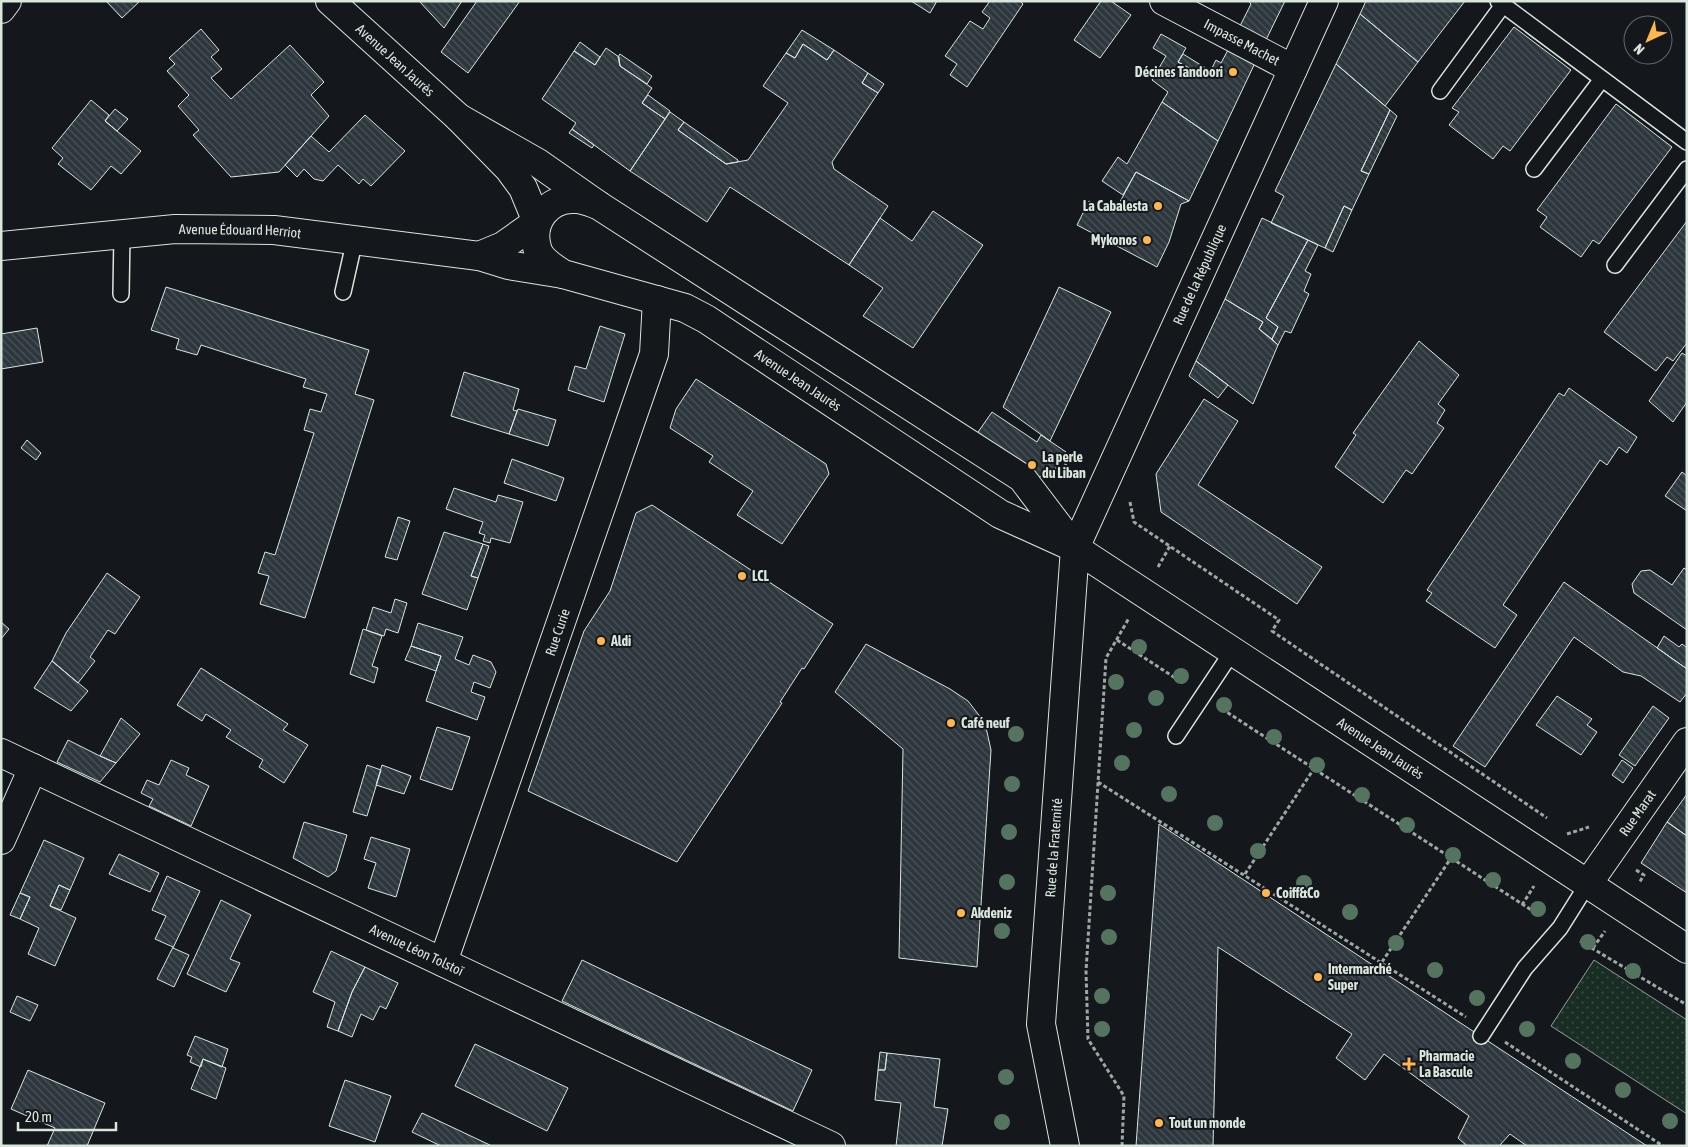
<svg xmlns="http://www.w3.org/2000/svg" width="1688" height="1147" font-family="'Asap Condensed',sans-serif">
<defs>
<pattern id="grass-dots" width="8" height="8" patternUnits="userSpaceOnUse" patternTransform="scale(1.25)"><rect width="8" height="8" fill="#1a2d24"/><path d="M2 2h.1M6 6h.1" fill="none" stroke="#3b4b43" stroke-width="1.8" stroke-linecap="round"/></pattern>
<pattern id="building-back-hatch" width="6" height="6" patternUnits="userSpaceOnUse" patternTransform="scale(1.25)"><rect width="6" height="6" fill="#2c363c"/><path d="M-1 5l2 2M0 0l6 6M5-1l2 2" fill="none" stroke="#4a5358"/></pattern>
</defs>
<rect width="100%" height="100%" fill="#14181c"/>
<path fill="url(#grass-dots)" stroke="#939e99" d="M1594,960L1687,1020V1114L1551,1026Z"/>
<path fill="url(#building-back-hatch)" stroke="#d8e6dc" d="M106,1H140L122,18Z
M419,1H462L444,28Z
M477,1H520L468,73L441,52Z
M911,1H937L930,13Z
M990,1H1020L1023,4L967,87L950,75L957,64L945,56L970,21L983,29L990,18L982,12Z
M1101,1H1111L1131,15L1100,58L1074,40Z
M1248,1H1285L1263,46L1237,32L1251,4Z
M1366,1H1465L1418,62L1360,14Z
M1360,14L1418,62L1385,106L1336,64Z
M1514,27L1571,70L1510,151L1503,146L1493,159L1449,125L1459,112L1452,108Z
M201,29L219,50L211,57L222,69L211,78L231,99L290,45L324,82L311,95L329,116L279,172L231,177L193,135L199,130L178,106L189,95L167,71L175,64L169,58Z
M802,30L834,50L827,60L803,44L795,58L786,53Z
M1161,34L1186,48L1178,62L1200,74L1204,67L1211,70L1216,60L1221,63L1228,50L1255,63L1218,141L1162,102L1168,92L1152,80L1166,56L1153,48Z
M580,42L600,57L595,65L574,51Z
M803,44L827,60L834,50L868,73L862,83L878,93L832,162L834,169L888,206L849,265L730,187L707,222L630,171L670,112L684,122L678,130L726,164L748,160L788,103L763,86L786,53L795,58Z
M606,48L619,57L620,66L652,88L642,103L665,119L630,171L572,129L576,123L542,99L574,51L595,65Z
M620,54L652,76L647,84L620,66L618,57Z
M1183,54L1204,67L1200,74L1178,62Z
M1336,64L1390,110L1361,171L1369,174L1352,210L1344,206L1325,248L1271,223L1284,196L1275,191Z
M868,73L884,84L878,93L862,83Z
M648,95L670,111L665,119L642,103Z
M91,100L109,115L105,121L141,151L121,174L111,166L91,190L58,164L63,158L52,148Z
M1162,102L1218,141L1189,201L1136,172L1123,195L1102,181L1118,157L1127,164Z
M1616,104L1672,147L1599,244L1593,240L1581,257L1540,227L1547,217L1537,210Z
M115,109L128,119L117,131L105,121Z
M1390,110L1397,116L1369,174L1361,171Z
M365,115L405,151L371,186L363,179L359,184L338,165L323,181L314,179L304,169L297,177L285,165L311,136L329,152Z
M684,122L738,160V162L726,164L678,130Z
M572,129L594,145L592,148L569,133Z
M1136,172L1189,201L1181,204L1169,242L1157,267L1077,225L1089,201L1114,213Z
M1344,206L1352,210L1333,252L1325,248Z
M933,211L983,245L913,348L863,316L883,288L849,265L880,218L912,241Z
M1262,218L1308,240L1266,318L1278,327L1272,339L1259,329L1263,322L1225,299Z
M1687,221V343L1673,361L1667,357L1656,371L1604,332Z
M1308,240L1318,245L1305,271L1311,274L1304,291L1309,294L1291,333L1285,331L1278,345L1272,339L1278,327L1266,318Z
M166,287L369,350L355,394L374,400L305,618L260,604L269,576L258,573L265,552L275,555L314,433L304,430L310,409L321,412L327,394L303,387L306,379L201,345L197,355L176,349L179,339L151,330Z
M1059,287L1111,312L1050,441L1003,407Z
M1225,299L1263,322L1259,329L1278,345L1253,404L1196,361Z
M600,326L625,334L604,402L568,390L575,366L586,369Z
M37,328L43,362L1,369V334Z
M1419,341L1459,375L1438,404L1445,410L1437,423L1444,428L1412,474L1406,470L1383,503L1335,467L1356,435L1353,433Z
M1682,353L1687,356V402L1673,422L1649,401Z
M1196,361L1228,385L1218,398L1189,376Z
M464,372L519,389L513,410L517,411L509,434L451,416Z
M696,379L826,464L829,474L782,544L737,515L753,491L709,462L713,456L670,428L676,409Z
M1569,388L1637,437L1627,453L1619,447L1607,465L1600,460L1503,605L1517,615L1495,648L1426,601L1432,593L1427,590L1559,393L1564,396Z
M1204,399L1238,421L1198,485L1322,567L1297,604L1161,512L1156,474Z
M518,409L556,420L548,446L509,434Z
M992,412L1037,442L1041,435L1066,452L1052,474L1039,477L976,435Z
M27,440L41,453L36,460L21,448Z
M512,459L564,478L556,501L504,483Z
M1682,472L1687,476V511L1665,496Z
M454,488L496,502L498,495L523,502L510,543L491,538L490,543L483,541L485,535L479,533L483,522L446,509Z
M652,505L833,624L804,669L802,668L780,702L782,703L677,862L528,791L584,631L610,591L636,513Z
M398,517L410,521L397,560L385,557Z
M444,532L483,544L471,576L478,578L467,610L422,594Z
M483,544L489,546L478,578L471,576Z
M1684,568L1687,570V630L1634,593L1632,584L1641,571L1650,570L1672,585Z
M107,573L140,597L115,634L108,630L90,657L95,661L78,683L52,661L66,633Z
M1564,582L1687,669V693L1680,702L1641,676L1623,672L1574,637L1485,767L1453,746Z
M395,599L407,603L398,633L386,629L384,636L366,630L373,607L391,613Z
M1,622L9,629L1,639Z
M418,623L463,637L455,659L469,665L473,655L491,662L496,672L490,688L474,682L471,692L485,697L477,720L426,701L441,656L411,646Z
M363,629L382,636L372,666L378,668L374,683L350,674Z
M1664,636L1679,647L1682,644L1687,648V669L1657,648Z
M866,644L950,689L968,701L985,723L991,750L977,967L899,958L903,749L835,692Z
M411,646L441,656L436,671L405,660Z
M52,661L88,691L71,711L34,688Z
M201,668L288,724L283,730L308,745L284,783L259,767L263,760L226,737L231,730L206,714L202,721L177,705Z
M1557,696L1592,719L1587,725L1597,732L1581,755L1536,725Z
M1653,706L1669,718L1635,766L1619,755Z
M121,718L140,734L116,763L100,756Z
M437,727L470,737L452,790L420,779Z
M68,740L100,756L116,763L100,782L57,762Z
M171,760L189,768L186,775L209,786L191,826L149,806L153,799L141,793L147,780L159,785Z
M1622,760L1633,768L1623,783L1612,775Z
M367,765L381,770L367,816L353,812Z
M382,765L411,776L404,794L376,785Z
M1687,794V836L1667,822Z
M304,822L347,835L336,871L328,877L293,858Z
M1667,822L1687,836V893L1641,863Z
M1159,824L1647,1146H1527L1510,1134L1499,1146H1467L1458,1138L1469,1116L1384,1054L1365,1080L1336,1058L1352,1034L1218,947L1213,1146H1136Z
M371,837L410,849L396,897L368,888L376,863L364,859Z
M44,840L84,858L70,890L59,885L50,906L76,918L55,966L28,954L39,928L20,919L30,897L20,893Z
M119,854L159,873L150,892L109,874Z
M167,876L200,891L173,948L189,955L174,987L157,979L173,947L155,939L166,916L152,910Z
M59,885L70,890L61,910L50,906Z
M20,893L30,897L20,919L10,915Z
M221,900L251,915L230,959L240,963L226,992L187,974Z
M331,951L365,967L352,992L338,1031L327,1027L335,1002L313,992Z
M582,960L812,1070L793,1111L562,1001Z
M365,967L398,983L386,1009L380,1006L373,1020L361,1014L352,1037L338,1031L352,992Z
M17,996L38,1005L30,1021L10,1012Z
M195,1036L228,1049L222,1067L203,1059L201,1067L190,1062L192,1057L187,1055Z
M475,1044L568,1088L547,1131L455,1086Z
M880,1052L887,1053L885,1070H878Z
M887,1053L940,1059L934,1107L948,1109L942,1146H896L901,1103L875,1100L878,1070H885Z
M203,1059L226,1068L216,1099L191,1089Z
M28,1070L105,1103L87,1146H47L55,1128L11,1109Z
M345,1080L391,1096L375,1142L329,1126Z
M422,1113L492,1146H441L412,1132Z"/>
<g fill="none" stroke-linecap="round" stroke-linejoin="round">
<g stroke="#d8e6dc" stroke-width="18">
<path id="lane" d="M1498,1L1687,142
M1440,91L1503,5
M1534,169L1602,79
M1615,265L1687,169
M343,292L355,239
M121,294L122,234
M1176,736L1232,652
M1481,1036L1525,968L1560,928L1587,885"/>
</g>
<g stroke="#d8e6dc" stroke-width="30">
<g id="street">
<path id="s1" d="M1164,1L1293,69"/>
<path d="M1,9L7,1"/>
<path id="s2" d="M1,246L175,229L274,230L479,256L508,265L563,274"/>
<path d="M479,256L503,246L537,222"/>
<path id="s3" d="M1,753L831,1146"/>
<path d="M1,840L33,768"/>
<path id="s4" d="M1587,885L1687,742"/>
<path id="s5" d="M443,962L654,354L657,300"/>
</g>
</g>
<g stroke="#d8e6dc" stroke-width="30">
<g id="secondary">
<path id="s6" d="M330,1L459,118L509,169L523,188L537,222"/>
<path d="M459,118L538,163L598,205L1022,478L1072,544"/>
<path id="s7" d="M598,205C592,203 583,199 576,199C548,197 528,223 538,251C542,261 554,268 563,274L685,308L706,319L1000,514L1075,548L1687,949"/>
<path id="s8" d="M1065,1146L1041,1024L1075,548L1324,1"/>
</g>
</g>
<path stroke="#9da8a2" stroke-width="3" stroke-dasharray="4 2.5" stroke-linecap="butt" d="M1058,476L1070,457L1080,462
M1130,502L1134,522L1279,620L1272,631L1547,818
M1158,567L1170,546
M1117,640L1183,683
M1222,709L1539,915
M1098,782L1466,1017
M1567,834L1589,827
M1636,870L1644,875L1639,883
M1245,874L1313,770
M1522,905L1534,886
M1580,941L1687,1005
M1593,948L1605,931
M1382,962L1451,858
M1505,1042L1663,1146
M1122,1146L1124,1096L1088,1039L1086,971L1106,658L1129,618"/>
<use href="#lane" stroke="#14181c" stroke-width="15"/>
<use href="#street" stroke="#14181c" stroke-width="28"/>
<use href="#secondary" stroke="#14181c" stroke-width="28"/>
</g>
<g fill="#55745f">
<circle cx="1139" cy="647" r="8"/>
<circle cx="1181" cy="676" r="8"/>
<circle cx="1116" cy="682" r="8"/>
<circle cx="1156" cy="698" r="8"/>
<circle cx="1224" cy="705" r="8"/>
<circle cx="1134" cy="730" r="8"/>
<circle cx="1016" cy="734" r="8"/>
<circle cx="1274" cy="737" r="8"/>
<circle cx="1122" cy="763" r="8"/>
<circle cx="1317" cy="765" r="8"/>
<circle cx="1012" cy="784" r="8"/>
<circle cx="1169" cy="794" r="8"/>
<circle cx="1362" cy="795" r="8"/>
<circle cx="1215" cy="823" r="8"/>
<circle cx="1407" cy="825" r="8"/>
<circle cx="1009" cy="832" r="8"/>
<circle cx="1258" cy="851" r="8"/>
<circle cx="1453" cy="855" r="8"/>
<circle cx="1493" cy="880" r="8"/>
<circle cx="1007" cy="882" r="8"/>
<circle cx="1304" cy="883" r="8"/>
<circle cx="1108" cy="893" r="8"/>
<circle cx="1538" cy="909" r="8"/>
<circle cx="1350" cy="912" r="8"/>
<circle cx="1002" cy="931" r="8"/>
<circle cx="1109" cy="937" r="8"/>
<circle cx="1588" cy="942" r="8"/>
<circle cx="1396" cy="943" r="8"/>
<circle cx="1435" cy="970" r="8"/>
<circle cx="1633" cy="971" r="8"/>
<circle cx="1102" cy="996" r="8"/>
<circle cx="1477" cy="998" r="8"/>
<circle cx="1102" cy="1029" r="8"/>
<circle cx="1527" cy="1029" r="8"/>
<circle cx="1573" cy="1061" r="8"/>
<circle cx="1006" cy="1077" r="8"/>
<circle cx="1623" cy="1090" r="8"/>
<circle cx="1670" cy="1121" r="8"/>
<circle cx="1002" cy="1122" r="8"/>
</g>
<g fill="#ffb74d" stroke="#14181c" stroke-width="2">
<circle cx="1233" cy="72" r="5"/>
<circle cx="1158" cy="206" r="5"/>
<circle cx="1147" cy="240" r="5"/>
<circle cx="1032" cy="465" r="5"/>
<circle cx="742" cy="576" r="5"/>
<circle cx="601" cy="641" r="5"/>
<circle cx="951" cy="723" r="5"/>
<circle cx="1266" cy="893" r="5"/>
<circle cx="961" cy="913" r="5"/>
<circle cx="1318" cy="977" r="5"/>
<path d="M1406.5 1056.5h5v5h5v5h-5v5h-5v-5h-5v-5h5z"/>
<circle cx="1159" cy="1123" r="5"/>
</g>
<g text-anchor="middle" stroke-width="4" stroke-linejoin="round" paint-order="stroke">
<g font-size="14" fill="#d8e6dc" stroke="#14181c">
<text dy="5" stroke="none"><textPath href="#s1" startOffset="88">Impasse Machet</textPath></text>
<text dy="5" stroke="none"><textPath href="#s6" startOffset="88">Avenue Jean Jaurès</textPath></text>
<text dy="5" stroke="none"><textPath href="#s2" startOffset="240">Avenue Édouard Herriot</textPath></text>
<text dy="5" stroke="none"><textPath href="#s8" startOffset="902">Rue de la République</textPath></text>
<text dy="5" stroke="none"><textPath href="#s7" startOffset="395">Avenue Jean Jaurès</textPath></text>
<text dy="5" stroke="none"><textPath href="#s5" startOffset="349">Rue Curie</textPath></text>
<text dy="5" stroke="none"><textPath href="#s7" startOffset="1085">Avenue Jean Jaurès</textPath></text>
<text dy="5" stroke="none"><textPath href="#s4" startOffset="88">Rue Marat</textPath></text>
<text dy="5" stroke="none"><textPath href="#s8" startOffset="301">Rue de la Fraternité</textPath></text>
<text dy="5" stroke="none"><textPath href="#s3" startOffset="460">Avenue Léon Tolstoï</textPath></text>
</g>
<g font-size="14" font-weight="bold" fill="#d8e6dc" stroke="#14181c" text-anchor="start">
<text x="1223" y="77" text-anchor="end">Décines Tandoori</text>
<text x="1148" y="211" text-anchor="end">La Cabalesta</text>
<text x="1137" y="245" text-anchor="end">Mykonos</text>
<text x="1042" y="462">La perle<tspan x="1042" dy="16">du Liban</tspan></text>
<text x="752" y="581">LCL</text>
<text x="611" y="646">Aldi</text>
<text x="961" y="728">Café neuf</text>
<text x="1276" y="898">Coiff&amp;Co</text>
<text x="971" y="918">Akdeniz</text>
<text x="1328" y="974">Intermarché<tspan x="1328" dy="16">Super</tspan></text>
<text x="1419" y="1061">Pharmacie<tspan x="1419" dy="16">La Bascule</tspan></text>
<text x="1169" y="1128">Tout un monde</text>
</g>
</g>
<rect width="1688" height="1147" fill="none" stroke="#d8e6dc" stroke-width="5"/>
<g transform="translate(1648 40) rotate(224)"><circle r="24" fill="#14181c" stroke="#626a69"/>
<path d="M0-4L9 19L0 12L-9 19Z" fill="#ffb74d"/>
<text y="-8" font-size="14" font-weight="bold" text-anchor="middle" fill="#d8e6dc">N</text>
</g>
<path d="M18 1122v8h98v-8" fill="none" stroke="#d8e6dc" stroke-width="2.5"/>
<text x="25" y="1122" font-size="15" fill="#d8e6dc" stroke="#14181c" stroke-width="4" paint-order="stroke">20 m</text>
</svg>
